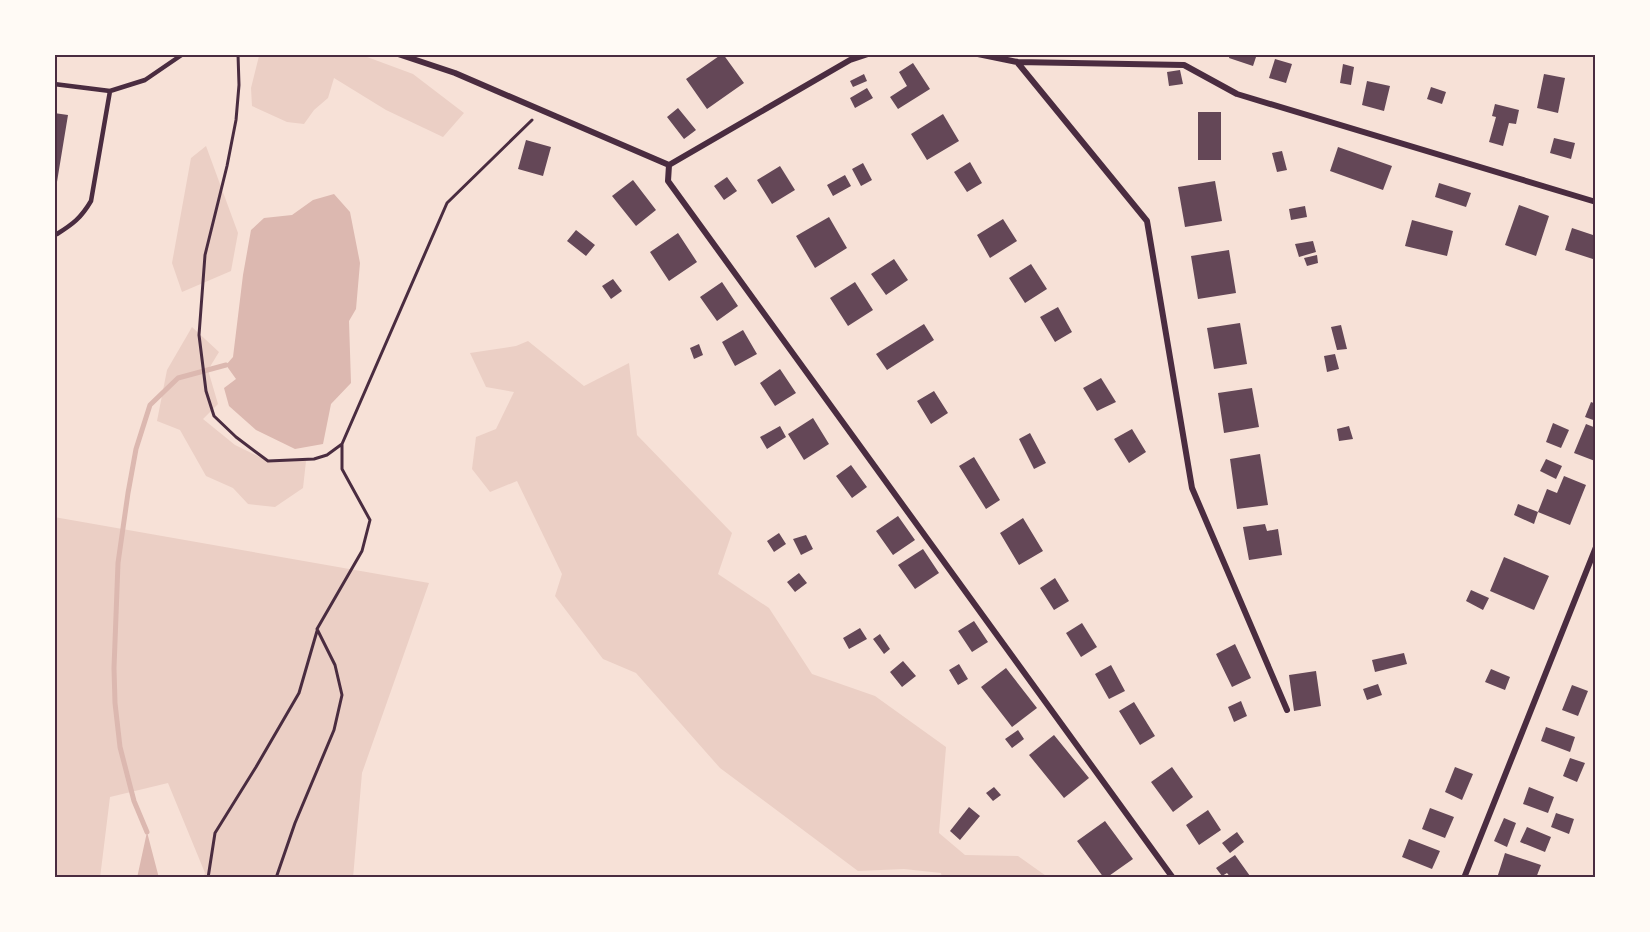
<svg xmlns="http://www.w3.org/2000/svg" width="1650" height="932" font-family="'PT Sans',sans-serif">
<rect width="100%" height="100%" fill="#f7e1d7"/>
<path fill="#ebcfc5" d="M262,54H359L413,74L464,113L443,137L386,110L334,78L328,98L314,110L304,124L287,122L252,106L251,88L259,56Z
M206,146L238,233L231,271L182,292L172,263L191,158Z
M192,327L219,352L208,370L218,404L203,419L235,445L268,461H306L303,488L275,507L248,504L233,488L206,476L180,430L157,421L167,370Z
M528,341L584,386L629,363L637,435L732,533L718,574L769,608L812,674L875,696L946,747L939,833L965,855L1018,856L1049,878H942L941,873L904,869L858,871L720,768L636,673L603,659L555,596L562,574L517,481L490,492L472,469L476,437L496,429L514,392L486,387L470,353L516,346Z
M54,517L429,583L362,773L353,878H203L205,873L168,783L110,797L100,878H54Z"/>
<path fill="#dcb8b0" d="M334,194L350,212L360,263L356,309L349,321L351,383L331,404L323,444L295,449L256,430L229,406L224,388L236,379L226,365L233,357L243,275L251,230L264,218L292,215L313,200Z
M147,832L159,878H137Z"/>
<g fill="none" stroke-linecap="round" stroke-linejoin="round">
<path stroke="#dcb8b0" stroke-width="5" d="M147,832L134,801L120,747L115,703L114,668L118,563L128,493L136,449L150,405L178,378L226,365"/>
</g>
<path fill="#644757" d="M722,54H723L744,83L707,109L686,79Z
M1230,54H1257L1253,66L1229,58Z
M1275,59L1292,64L1286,83L1269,78Z
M913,63L930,89L898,109L890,97L907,86L899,72Z
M1343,64L1354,67L1351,85L1340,83Z
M1180,70L1183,84L1169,86L1167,72Z
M864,74L867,81L853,87L850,81Z
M1544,74L1565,78L1558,113L1537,108Z
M1367,81L1390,86L1384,111L1362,105Z
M1431,87L1446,92L1442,104L1427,99Z
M867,88L873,98L855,108L850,98Z
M1495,104L1519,110L1516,124L1509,123L1503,146L1489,142L1496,117L1492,116Z
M678,108L696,130L684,139L667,117Z
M1198,112H1221V160H1198Z
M54,113L68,115L55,194H54Z
M943,114L959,141L927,160L911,134Z
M1554,138L1575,143L1571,159L1550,153Z
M526,140L551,147L543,176L518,169Z
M1338,147L1392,166L1383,190L1330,171Z
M1282,151L1287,170L1277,172L1272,153Z
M970,162L982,183L967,192L954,172Z
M863,163L872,180L861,186L852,169Z
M780,166L795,190L772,204L757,180Z
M845,175L851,186L833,196L827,185Z
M727,177L737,191L724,200L714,186Z
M633,180L656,210L636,226L612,196Z
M1215,181L1222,221L1185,227L1178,187Z
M1439,183L1471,193L1466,207L1435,197Z
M1519,205L1549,216L1536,256L1505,245Z
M1305,206L1307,217L1291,220L1289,209Z
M829,217L847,248L815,268L796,236Z
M1003,219L1017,241L990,258L977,235Z
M1412,220L1453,231L1447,256L1405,246Z
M1572,228L1596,236V260L1565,250Z
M576,230L595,245L586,256L567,241Z
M678,233L697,262L669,281L650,252Z
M1313,241L1316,252L1299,257L1295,244Z
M1229,250L1236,293L1198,299L1191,256Z
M1317,255L1318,263L1307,266L1304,258Z
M894,259L908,280L886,295L871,274Z
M1031,264L1047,289L1025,303L1009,278Z
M613,279L622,291L611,299L602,286Z
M722,282L738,306L717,321L700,297Z
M855,282L873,310L848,326L830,298Z
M1058,307L1072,332L1055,342L1040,317Z
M1240,323L1247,364L1214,369L1207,328Z
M924,324L934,340L887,370L876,354Z
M1341,325L1347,349L1337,350L1331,327Z
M743,330L757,354L735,366L722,342Z
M699,344L703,355L694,359L690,348Z
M1335,354L1339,369L1327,372L1324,356Z
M780,369L796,393L775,406L760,383Z
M1101,378L1116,402L1097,411L1083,388Z
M1252,388L1259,427L1224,433L1218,393Z
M934,391L948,413L931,424L917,401Z
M1591,402L1596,404V421L1585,417Z
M813,418L829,444L804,460L788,434Z
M1553,423L1569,430L1561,448L1546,442Z
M1586,424L1596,428L1595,461L1574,453Z
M780,426L786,437L767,449L760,437Z
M1349,426L1353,439L1339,441L1337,429Z
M1132,429L1146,452L1129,463L1114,439Z
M1030,433L1046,463L1034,469L1019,439Z
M1260,454L1268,505L1237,509L1230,459Z
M974,457L1000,500L986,509L959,466Z
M1546,459L1562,466L1556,479L1540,471Z
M851,465L867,487L852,498L836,476Z
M1564,476L1586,485L1570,525L1538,512L1547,489L1557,493Z
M1518,504L1538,512L1534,524L1514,515Z
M898,516L915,540L893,555L876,531Z
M1023,518L1043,551L1019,565L1000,533Z
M1265,524L1267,531L1278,529L1282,555L1249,560L1243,527Z
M779,533L786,544L774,552L767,541Z
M806,535L813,549L801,555L793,539Z
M923,549L939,573L915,589L898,565Z
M1504,557L1549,576L1534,610L1490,591Z
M799,573L807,583L795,592L787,582Z
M1055,578L1069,601L1054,610L1040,588Z
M1471,590L1489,598L1483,610L1466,601Z
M974,621L988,642L972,652L958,631Z
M1082,623L1097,647L1081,657L1066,633Z
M860,628L867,639L849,649L843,638Z
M880,634L890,649L884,654L873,639Z
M1235,644L1251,678L1232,687L1216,654Z
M1404,653L1407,664L1375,672L1372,660Z
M903,661L916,676L902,687L890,672Z
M959,664L968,679L958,685L949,670Z
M1111,665L1125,691L1109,699L1095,674Z
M1006,668L1037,708L1012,727L981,687Z
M1491,669L1510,677L1505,690L1485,682Z
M1316,671L1321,706L1294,711L1289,675Z
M1378,684L1382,695L1367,700L1363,689Z
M1572,685L1588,691L1578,716L1562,710Z
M1241,701L1247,716L1234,722L1228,707Z
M1134,702L1155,736L1140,745L1119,711Z
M1546,727L1575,737L1570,752L1541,741Z
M1018,730L1024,739L1012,748L1005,739Z
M1054,735L1089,778L1064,798L1029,755Z
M1570,758L1585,763L1577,782L1563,776Z
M1172,767L1193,797L1173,812L1151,782Z
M1455,767L1473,774L1462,800L1445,792Z
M994,787L1001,795L993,801L986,793Z
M1529,787L1554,797L1548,813L1523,804Z
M969,807L980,816L960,840L950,831Z
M1430,808L1454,817L1445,838L1422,829Z
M1208,810L1221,830L1199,845L1186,825Z
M1556,813L1574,819L1569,834L1551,827Z
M1504,818L1516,823L1507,847L1494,841Z
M1105,821L1133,859L1106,878H1104L1077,841Z
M1527,827L1551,837L1545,852L1520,842Z
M1237,832L1244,842L1230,853L1222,843Z
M1409,839L1440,851L1432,869L1402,857Z
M1505,853L1541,865L1536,878H1497Z
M1235,855L1250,876L1247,878H1231L1227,873L1222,876L1216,868Z"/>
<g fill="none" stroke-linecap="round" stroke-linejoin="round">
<path stroke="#4a2c40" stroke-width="3" d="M238,54L239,85L236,120L227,166L205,255L199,335L206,391L214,416L236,437L268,461L314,459L327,455L342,444
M208,878L215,833L256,767L299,693L317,631
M276,878L295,823L334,730L342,695L335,665L317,629L362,551L370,520L342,469V444L447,203L532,120"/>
<path stroke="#4a2c40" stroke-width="4.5" d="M54,84L110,91L145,80L183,54
M54,234H57C73,224 81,218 91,201L110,91"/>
<path stroke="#4a2c40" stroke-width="6" d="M398,54L455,73L669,165L668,181L1173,878
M978,54L1017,62L1184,65L1237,94L1596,202
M1017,62L1147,221L1192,488L1287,710
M669,165L850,60L868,54
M1464,878L1596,547"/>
</g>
<rect width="1650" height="932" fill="none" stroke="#fffaf5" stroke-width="111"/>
<rect x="56" y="56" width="1538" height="820" fill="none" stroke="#4a2c40" stroke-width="2"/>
</svg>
